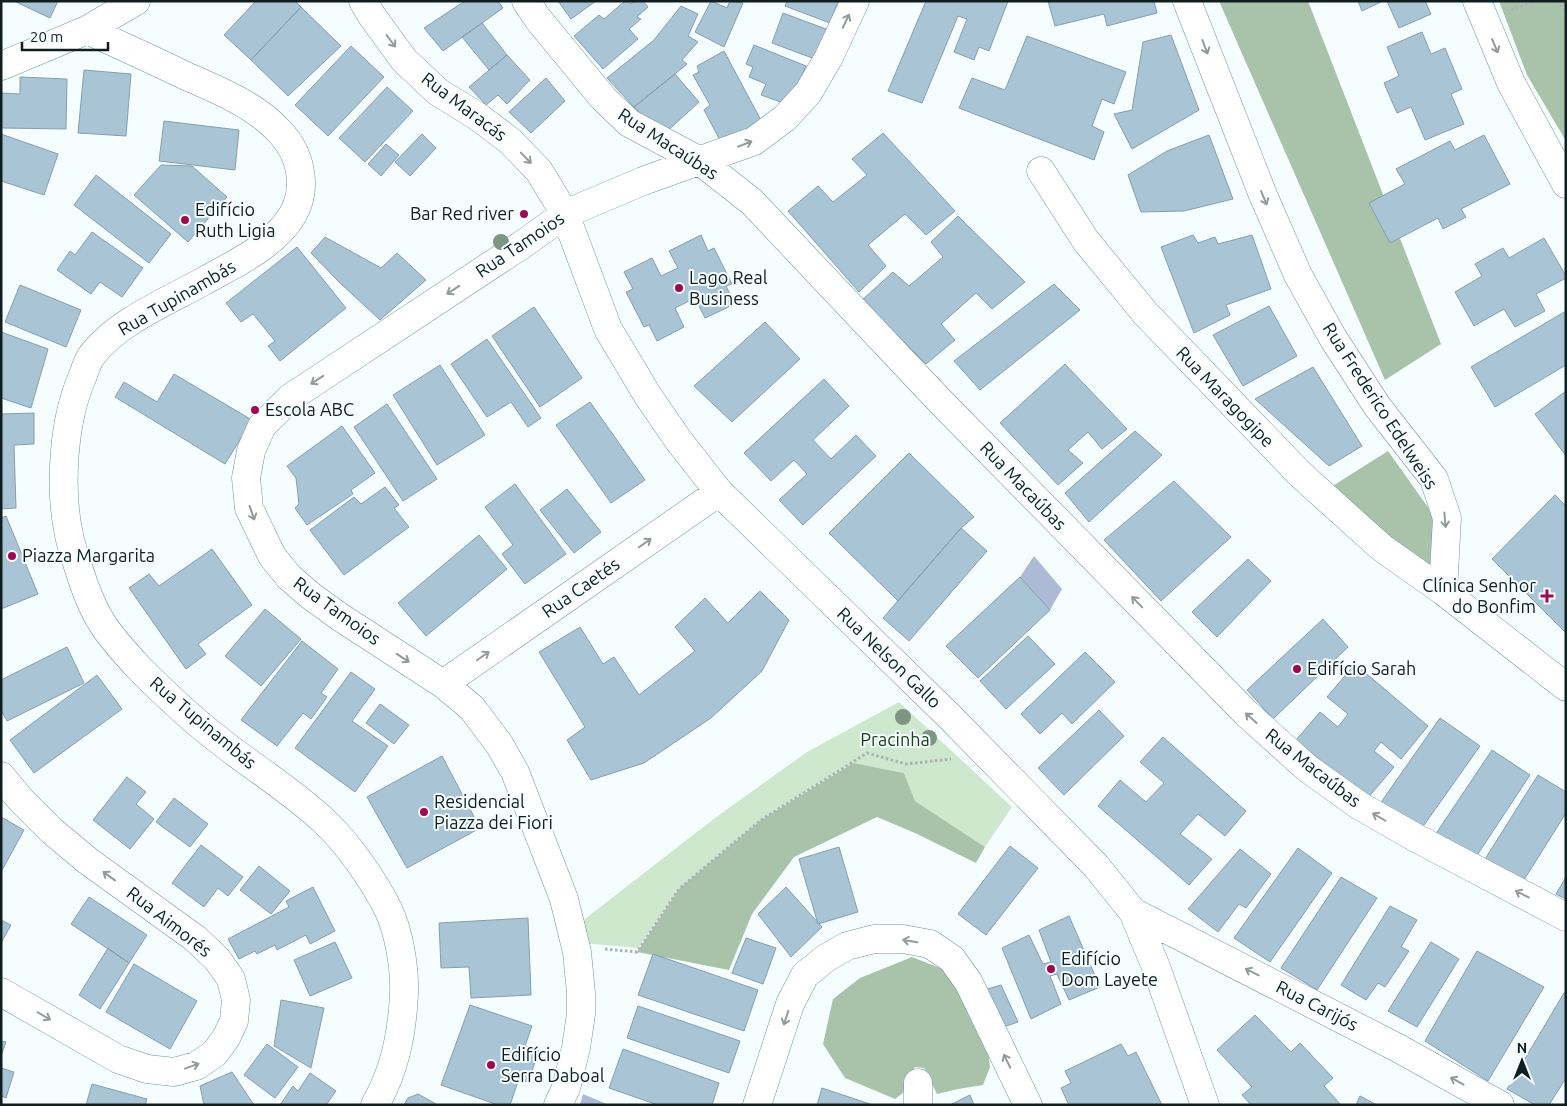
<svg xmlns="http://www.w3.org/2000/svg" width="1567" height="1106" font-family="Ubuntu,sans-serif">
<rect width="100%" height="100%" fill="#f6fdfe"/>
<path fill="#cde8cd" d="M899,702L1012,807L985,847L915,801L904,773L852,763L761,820L679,889L638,948L582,943L581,922L715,818L807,752Z"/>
<path fill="#a9c3aa" d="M1219,1H1308L1441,344L1385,380Z
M1499,1H1566V141L1527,75Z
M1388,451L1437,520L1434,569L1414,561L1331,487Z
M853,763L904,773L915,801L985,847L976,863L915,833L877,817L794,857L752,914L729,970L637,952L679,889L761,820Z
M912,957L945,970L961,987L988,1050L990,1067L983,1085L958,1089L937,1094L924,1068L915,1067L906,1079L903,1093L895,1099L845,1078L823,1044L833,999L860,978Z"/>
<path fill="#acb9d7" d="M1034,556L1062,589L1050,610L1020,577Z
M583,1094L609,1105H580Z"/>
<path fill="#a9c4d5" stroke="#859fb0" d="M14,1H58L50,18Z
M256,1H295L301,7L251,60L224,35Z
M465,1H498L503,8L443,51L424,28Z
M558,1H596L571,19Z
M625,1H629L631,4L634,1H643L648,7L637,17L641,19L629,29L638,39L603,69L574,36L599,15L604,19Z
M711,1L727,8L730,1L743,3L724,47L695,32Z
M787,1H838L830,23L785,6Z
M926,1H1008L989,51L979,47L974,60L954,52L967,19L958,16L922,103L888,91Z
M1048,1H1154L1157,13L1107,26L1104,14L1055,26Z
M1358,1H1383L1362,11Z
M1387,1H1425L1431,14L1399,28Z
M681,6L698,14L688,36L698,42L682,60L687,64L634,107L607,78L654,40Z
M301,7L341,46L288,96L251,60Z
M783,13L826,29L815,59L772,43Z
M482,23L507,55L489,70L462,37Z
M1422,32L1431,54L1445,48L1462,89L1451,94L1464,124L1425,140L1411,107L1397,113L1384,83L1399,76L1387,47Z
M1171,35L1199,110L1132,149L1114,114L1132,110L1143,42Z
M1027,36L1126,72L1114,104L1102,99L1092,126L1104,132L1094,160L959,108L972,78L1005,90Z
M754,45L806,66L789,105L761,95L766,84L749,77L753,67L746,64Z
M351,46L384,77L328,136L295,105Z
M724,51L763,124L722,144L704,110L710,105L693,75L699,72L697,66Z
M507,55L530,80L507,104L498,95L486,105L469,87Z
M84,70L131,74L126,136L78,133Z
M675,74L699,102L663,135L634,107Z
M20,77L67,79L66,129L1,128V93L20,94Z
M546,78L565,101L531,133L509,112Z
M387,87L413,111L365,162L339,138Z
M164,121L239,130L235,170L159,161Z
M883,133L955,211L926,235L905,214L868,245L886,266L859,292L788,211L818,186L833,202L867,175L852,159Z
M1,134L58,154L44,195L1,181Z
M422,134L436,148L410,176L395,162Z
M1209,135L1233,199L1184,211L1141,212L1128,175L1167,151Z
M1484,135L1510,184L1461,209L1466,217L1443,229L1438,218L1390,243L1369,203L1405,184L1396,169L1450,141L1455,150Z
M386,144L399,155L381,176L368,164Z
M161,165L192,166L227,197L188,242L134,195Z
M96,175L171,234L149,263L74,205Z
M958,216L1025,282L992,309L976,293L941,324L955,340L926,364L862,300L893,272L909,286L943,257L931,242Z
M92,232L143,268L122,297L100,282L91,294L57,270L70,251L75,255Z
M701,235L708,251L714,248L732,284L726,286L735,304L705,318L695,298L675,308L684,327L657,341L649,325L644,327L626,292L633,289L624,272L652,258L661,276L678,268L669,251Z
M1193,235L1198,243L1215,237L1218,244L1252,235L1271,289L1226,305L1230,315L1194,333L1161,247Z
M325,237L381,268L397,253L426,280L380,320L339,282L311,253Z
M1544,238L1566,276V278L1536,294L1545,311L1515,327L1504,309L1474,326L1455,292L1482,276L1475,264L1503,248L1509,258Z
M297,247L346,308L280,361L268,346L275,341L253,314L241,322L226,303Z
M1054,284L1080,310L980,390L954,361Z
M20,285L81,310L66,347L5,322Z
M1269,306L1297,356L1243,386L1213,335Z
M534,307L582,378L540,407L492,336Z
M1566,311V365L1495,407L1471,367Z
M765,322L800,359L732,422L694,386Z
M1,332L48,349L31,408L1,398Z
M487,339L541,418L528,427L511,402L487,417L451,364Z
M1065,364L1127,429L1102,449L1088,432L1068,450L1083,463L1058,485L1000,423Z
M440,365L485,435L437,465L393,395Z
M1313,367L1362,446L1329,466L1255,399Z
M174,374L252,420L225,464L115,397L124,382L157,402Z
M824,379L849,406L813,440L831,459L856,435L876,456L803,525L779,500L807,474L794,460L771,481L744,453Z
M1566,391V456L1535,414Z
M590,402L645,480L611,503L556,425Z
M387,404L437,479L403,501L354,427Z
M34,413V444L14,445L16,508L1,509V414Z
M342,426L375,473L351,490L353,494L307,525L295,508L299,504L296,478L287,466Z
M1135,431L1162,455L1089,522L1065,493Z
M909,453L974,517L961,528L898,601L829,533Z
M1174,481L1231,537L1161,601L1104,540Z
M515,484L566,554L525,584L502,554L513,545L485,507Z
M385,487L399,505L394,508L409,527L344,575L310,530L354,497L361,504Z
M567,489L601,532L574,553L540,510Z
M1555,495L1566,506V633L1492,559Z
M6,516L38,594L1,609V518Z
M961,528L987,551L909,641L883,618Z
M479,535L507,569L426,636L398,603Z
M212,549L252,605L198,644L206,654L186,669L129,588L149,574L159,586Z
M1248,559L1271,581L1217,637L1192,612Z
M1020,577L1050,610L978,678L946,646Z
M760,591L789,620L762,671L711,718L644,763L591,780L567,740L585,727L539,652L580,627L603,664L614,657L639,695L695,651L675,627L705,598L728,623Z
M265,609L301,639L261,686L225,656Z
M1323,619L1348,647L1273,719L1247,690Z
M1028,636L1055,664L1006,709L980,681Z
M302,641L338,669L321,693L327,697L311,719L303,713L277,746L241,720Z
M67,647L84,683L7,721L1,710V680Z
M1085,652L1115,682L1072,724L1062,713L1040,734L1021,714Z
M1355,664L1428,726L1401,759L1381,742L1374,751L1394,767L1367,799L1296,740L1320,712L1338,727L1348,714L1327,697Z
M351,672L375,689L352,721L388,746L355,792L295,748Z
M97,675L122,709L34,773L10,740Z
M380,704L409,725L394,744L366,723Z
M1099,710L1124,736L1064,795L1038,768Z
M1440,718L1480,746L1417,835L1377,808Z
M1163,737L1246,811L1225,836L1198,814L1180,834L1212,859L1189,885L1098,806L1120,780L1146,802L1164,783L1140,762Z
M1492,750L1530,775L1470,866L1431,841Z
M442,756L480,828L407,868L367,797Z
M1538,775L1566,792V813L1517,891L1480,867Z
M127,777L146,792L136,804L154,819L130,849L93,820Z
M174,798L208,824L190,847L156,822Z
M1,817L24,830L1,872Z
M201,845L243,877L228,896L218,888L204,907L172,883Z
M1010,846L1038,868L986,935L958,914Z
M839,847L858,912L818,924L799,859Z
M1298,848L1332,873L1270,962L1234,938Z
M1240,849L1271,874L1246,908L1239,904L1218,932L1188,909Z
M259,866L290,891L271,914L240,890Z
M1341,877L1377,898L1317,990L1281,968Z
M1566,877V899L1556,894Z
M313,887L335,931L310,944L306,935L277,950L275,945L257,954L255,951L239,959L228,939L289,907L286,901Z
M786,887L822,927L791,957L758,914Z
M89,897L147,935L129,963L71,924Z
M1390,906L1417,920L1401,947L1409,951L1385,987L1378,983L1366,1000L1341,985Z
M1069,916L1100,987L1069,1000L1057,974L1050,976L1061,1004L1031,1019L1002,948L1029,935L1043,964L1051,962L1039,930Z
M528,918L531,995L471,998L469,967L441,968L439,923Z
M1,920L11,925L1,943Z
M746,938L776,948L763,984L732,973Z
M335,942L352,978L310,996L294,960Z
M1431,942L1459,959L1417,1027L1388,1011Z
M108,948L129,963L100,1009L79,995Z
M1477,951L1544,987L1488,1081L1425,1041Z
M653,954L758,990L744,1031L638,995Z
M134,964L197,1001L170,1049L106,1012Z
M1001,985L1018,1022L995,1030L978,992Z
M1564,993L1566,994V1078L1549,1105H1535L1507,1089Z
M281,1000L324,1008L311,1068L274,1046Z
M470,1005L532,1026L525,1046L539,1051L528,1082L519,1079L510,1105H498L441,1085Z
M638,1006L740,1041L729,1073L627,1038Z
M1255,1015L1291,1052L1300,1043L1333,1078L1324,1086L1341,1105H1251L1242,1095L1252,1087L1217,1050Z
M1,1041L6,1042L1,1056Z
M267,1044L298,1067L275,1098L244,1075Z
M1121,1044L1128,1056L1136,1052L1162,1105H1069L1061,1088L1071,1083L1065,1071Z
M623,1049L719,1083L712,1105H658L609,1088Z
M1,1068L14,1072L6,1098L1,1096Z
M232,1072L254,1105H204L200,1086Z
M310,1073L336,1091L326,1105H280L293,1086L298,1091Z
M92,1084L147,1099L145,1105H86Z
M822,1088L873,1105H817Z
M418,1094L438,1105H404L408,1098Z
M970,1095L974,1105H950Z
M1360,1096L1377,1105H1356Z"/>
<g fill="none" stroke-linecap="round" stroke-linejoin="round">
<g stroke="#739599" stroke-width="29">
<path id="street" d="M363,1L372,16L404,60L438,92L477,116L510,141L539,171L565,214L608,329L648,396L679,441L719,492L949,716L1096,866L1133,912L1156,967L1205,1105
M526,1L538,19L603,98L629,123L700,161L752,202L939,400L1247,714L1307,768L1360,806L1418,839L1566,917
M1187,1L1263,195L1298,275L1333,338L1377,406L1434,479L1447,518L1443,591
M1477,1L1511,83L1566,184
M87,30C120,45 153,60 186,76C218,90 255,105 279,131C304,157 309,195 287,223C266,250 232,265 204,281C168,301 114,323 90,358C87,364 84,372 82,378C63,421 59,489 69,535C71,545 74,554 77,563C83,583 91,606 102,623C112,639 126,654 139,668C165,694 191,719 220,741C254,768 292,791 324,821C347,842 374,881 388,909C399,932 405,968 404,994C402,1034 395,1070 375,1105
M1,66L87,30L136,1
M1041,171L1086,241L1146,314L1301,475L1382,548L1443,591L1566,687
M443,684L719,492
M1,776L20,799L52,831L88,861L196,939L217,959L231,979L236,1000L234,1021L226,1038L214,1054L196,1066L174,1072L147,1069L118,1059L1,992
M1133,912L1398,1048L1500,1105
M918,1083V1105
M558,1105L566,1088L576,1048L581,1014V993L577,952L564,899L515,772L499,744L472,708L443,684L340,617L311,596L289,577L272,556L249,508L246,478L251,451L262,426L290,398L523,244L565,214L643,181L754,141L785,118L808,93L829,57L855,1
M757,1105L790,1004L805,975L826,958L847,946L874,939H903L930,944L952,959L969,983L1028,1105"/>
</g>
<path stroke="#abb4b5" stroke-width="3" stroke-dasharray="2.5 2.5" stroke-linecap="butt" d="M1557,1L1566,11
M1511,10L1535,1
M605,949L637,952L679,889L761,820L867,753L906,764L951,759"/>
<use href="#street" stroke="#fff" stroke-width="28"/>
</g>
<g fill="#7d9682">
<circle cx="501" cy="242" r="8"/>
<circle cx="903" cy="717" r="8"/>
<circle cx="929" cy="738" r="8"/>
</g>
<defs><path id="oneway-shaft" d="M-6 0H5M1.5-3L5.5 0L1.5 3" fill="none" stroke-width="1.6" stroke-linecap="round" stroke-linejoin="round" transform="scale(1.25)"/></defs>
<g stroke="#939a9a">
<use href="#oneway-shaft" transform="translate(846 21) rotate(-65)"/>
<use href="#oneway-shaft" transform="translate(391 41) rotate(53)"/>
<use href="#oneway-shaft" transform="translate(1495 46) rotate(67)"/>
<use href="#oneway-shaft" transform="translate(1205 47) rotate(69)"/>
<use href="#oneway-shaft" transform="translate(745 144) rotate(-21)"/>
<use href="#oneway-shaft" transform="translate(526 158) rotate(46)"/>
<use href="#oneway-shaft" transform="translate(1264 198) rotate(67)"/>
<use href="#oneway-shaft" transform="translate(453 290) rotate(147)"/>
<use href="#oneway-shaft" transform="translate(317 380) rotate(147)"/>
<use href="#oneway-shaft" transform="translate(252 513) rotate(71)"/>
<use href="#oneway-shaft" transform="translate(1445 520) rotate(85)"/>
<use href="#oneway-shaft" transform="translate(645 543) rotate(-35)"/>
<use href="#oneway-shaft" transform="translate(1137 602) rotate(-134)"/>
<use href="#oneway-shaft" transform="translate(483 656) rotate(-35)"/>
<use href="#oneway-shaft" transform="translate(403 658) rotate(33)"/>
<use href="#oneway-shaft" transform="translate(1251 718) rotate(-138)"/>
<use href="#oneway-shaft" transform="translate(1379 817) rotate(-150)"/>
<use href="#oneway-shaft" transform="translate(109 876) rotate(-144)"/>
<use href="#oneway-shaft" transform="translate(1522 894) rotate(-153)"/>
<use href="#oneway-shaft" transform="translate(910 941) rotate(-170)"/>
<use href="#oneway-shaft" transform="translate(1252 972) rotate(-153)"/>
<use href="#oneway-shaft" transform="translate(44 1016) rotate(30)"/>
<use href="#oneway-shaft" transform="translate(786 1018) rotate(108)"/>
<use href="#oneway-shaft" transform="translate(1007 1061) rotate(-116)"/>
<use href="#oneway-shaft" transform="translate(192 1066) rotate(-20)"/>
<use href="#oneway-shaft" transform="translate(1457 1081) rotate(-151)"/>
</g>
<g fill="#9e0952" stroke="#f6fdfe" stroke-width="2">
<circle cx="524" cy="214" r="5"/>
<circle cx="185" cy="220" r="5"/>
<circle cx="679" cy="288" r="5"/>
<circle cx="255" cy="410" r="5"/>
<circle cx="12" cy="556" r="5"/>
<path d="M1544.5 588.5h5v5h5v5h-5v5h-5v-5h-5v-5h5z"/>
<circle cx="1297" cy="669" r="5"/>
<circle cx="424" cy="812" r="5"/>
<circle cx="1051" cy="969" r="5"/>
<circle cx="491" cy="1065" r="5"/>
</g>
<g text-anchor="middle" stroke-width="4" stroke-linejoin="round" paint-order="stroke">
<g font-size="18" fill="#101e1f" stroke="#f6fdfe">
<text transform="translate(464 107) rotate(37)" y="6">Rua Maracás</text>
<text transform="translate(668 144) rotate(33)" y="6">Rua Macaúbas</text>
<text transform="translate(520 245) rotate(-34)" y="6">Rua Tamoios</text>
<text transform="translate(177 298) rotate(-30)" y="6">Rua Tupinambás</text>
<text transform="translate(1225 397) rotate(46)" y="6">Rua Maragogipe</text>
<text transform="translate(1380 406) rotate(57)" y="6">Rua Frederico Edelweiss</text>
<text transform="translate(1023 486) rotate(46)" y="6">Rua Macaúbas</text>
<text transform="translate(581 588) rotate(-35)" y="6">Rua Caetés</text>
<text transform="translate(337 611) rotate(36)" y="6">Rua Tamoios</text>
<text transform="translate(889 658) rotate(44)" y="6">Rua Nelson Gallo</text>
<text transform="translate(203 723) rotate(40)" y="6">Rua Tupinambás</text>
<text transform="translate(1313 768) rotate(38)" y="6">Rua Macaúbas</text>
<text transform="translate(169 922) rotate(38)" y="6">Rua Aimorés</text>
<text transform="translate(1317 1006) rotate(27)" y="6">Rua Carijós</text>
</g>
<g font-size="18" fill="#101e1f" stroke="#f6fdfe" text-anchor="start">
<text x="195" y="216">Edifício<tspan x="195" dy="21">Ruth Ligia</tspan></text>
<text x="514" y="220" text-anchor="end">Bar Red river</text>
<text x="689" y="284">Lago Real<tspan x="689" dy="21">Business</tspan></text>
<text x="265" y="416">Escola ABC</text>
<text x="22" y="562">Piazza Margarita</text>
<text x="1536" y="592" text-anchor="end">Clínica Senhor<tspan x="1536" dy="21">do Bonfim</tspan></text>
<text x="1307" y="675">Edifício Sarah</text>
<text x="434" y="808">Residencial<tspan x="434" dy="21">Piazza dei Fiori</tspan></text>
<text x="1061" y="965">Edifício<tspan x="1061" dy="21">Dom Layete</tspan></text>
<text x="501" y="1061">Edifício<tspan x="501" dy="21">Serra Daboal</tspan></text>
</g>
<g font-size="18" fill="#1a411d" stroke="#f6fdfe">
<text x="895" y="746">Pracinha</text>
</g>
</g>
<rect width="1567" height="1106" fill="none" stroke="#101e1f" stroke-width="5"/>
<g transform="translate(1522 1061)" stroke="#f6fdfe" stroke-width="4" paint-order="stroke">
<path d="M0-4L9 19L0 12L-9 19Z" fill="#101e1f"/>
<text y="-8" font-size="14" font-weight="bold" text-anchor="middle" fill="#101e1f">N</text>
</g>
<path d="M22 42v8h86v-8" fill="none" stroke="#101e1f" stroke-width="2.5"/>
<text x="30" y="42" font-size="15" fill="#101e1f" stroke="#f6fdfe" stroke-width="4" paint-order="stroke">20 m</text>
</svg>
